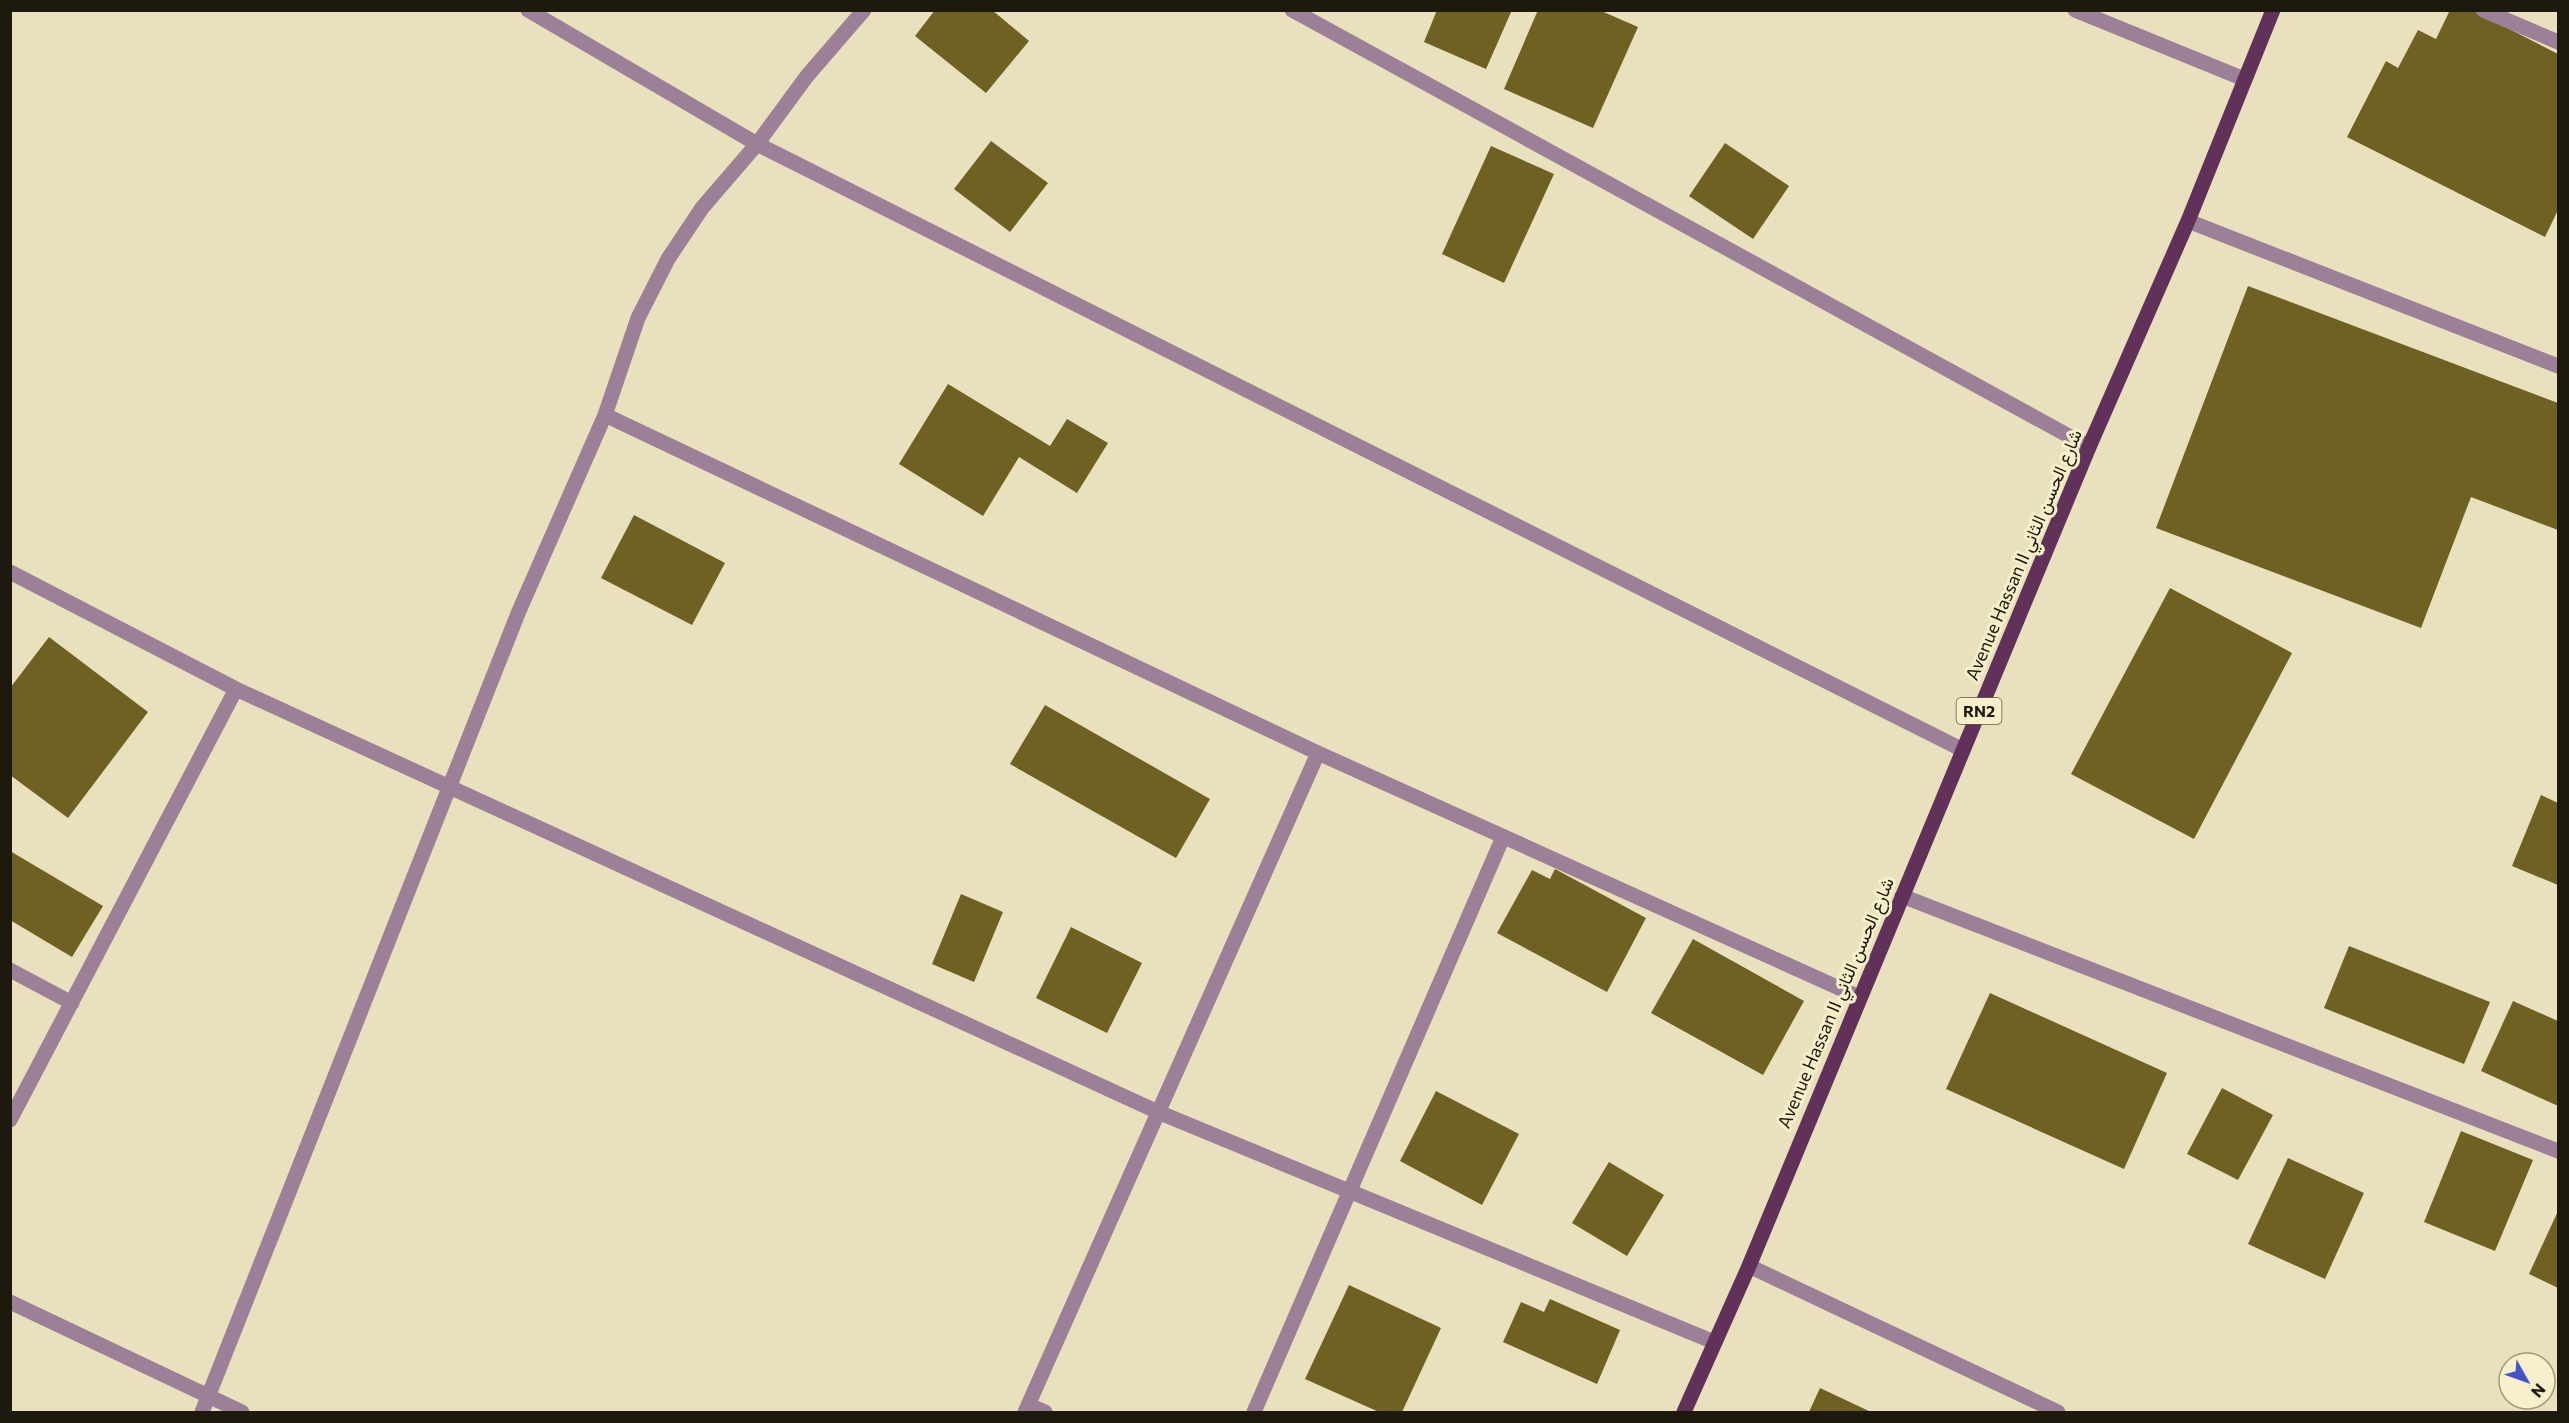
<svg xmlns="http://www.w3.org/2000/svg" width="2569" height="1423" font-family="Commissioner,Vazirmatn,sans-serif">
<rect width="100%" height="100%" fill="#e9e1bd"/>
<path fill="#6e6121" d="M935,10H992L1029,41L986,93L915,36Z
M1437,10H1512L1486,69L1424,42Z
M1538,10H1599L1638,27L1593,128L1504,89Z
M2450,10H2472L2558,54V210L2545,237L2347,137L2386,61L2398,68L2418,30L2436,39Z
M991,141L1048,183L1010,232L954,189Z
M1725,143L1789,186L1753,239L1689,196Z
M1491,146L1554,174L1504,283L1442,254Z
M2248,286L2558,403V530L2471,497L2421,628L2156,528Z
M948,384L1050,446L1067,419L1108,443L1077,493L1019,457L983,516L899,464Z
M634,515L725,563L692,625L601,578Z
M2170,588L2292,653L2194,839L2071,774Z
M49,637L148,712L68,818L10,775V688Z
M1045,705L1210,799L1176,858L1010,764Z
M2541,795L2558,803V885L2512,866Z
M10,851L103,906L72,957L10,920Z
M1555,869L1646,918L1607,992L1497,933L1532,870L1550,879Z
M961,894L1003,912L974,982L932,964Z
M1071,927L1142,963L1107,1033L1036,998Z
M1693,939L1804,1001L1763,1075L1651,1013Z
M2349,946L2490,1002L2464,1064L2324,1008Z
M1990,993L2167,1073L2124,1169L1946,1089Z
M2513,1001L2558,1021V1106L2481,1071Z
M2222,1088L2273,1115L2238,1180L2187,1154Z
M1436,1091L1519,1134L1482,1205L1400,1161Z
M2461,1131L2533,1160L2495,1251L2424,1222Z
M2288,1158L2364,1193L2325,1279L2248,1244Z
M1609,1162L1664,1195L1627,1256L1572,1223Z
M2558,1211V1288L2529,1274Z
M1349,1285L1441,1328L1402,1412H1379L1305,1379Z
M1550,1299L1620,1330L1597,1384L1503,1342L1521,1302L1544,1312Z
M1820,1388L1871,1412H1809Z"/>
<g fill="none" stroke-linecap="round" stroke-linejoin="round">
<path stroke="#9c8097" stroke-width="15" d="M864,10L807,76L757,144L1963,750
M1292,10L2089,447
M2075,10L2244,79
M2483,10L2558,42
M2188,221L2558,366
M605,415L1318,753L1859,997
M10,572L236,689L1158,1112L1714,1342
M1902,896L2558,1151
M10,970L72,1003
M10,1120L236,689
M1749,1266L2058,1412
M10,1302L242,1412
M1028,1405L1045,1412
M202,1412L519,611L605,415L638,318L668,259L702,208L757,144L528,10
M1025,1412L1318,753
M1254,1412L1503,837"/>
<path stroke="#61315a" stroke-width="15" d="M1684,1412L1749,1266L2089,447L2188,221L2273,10"/>
</g>
<g text-anchor="middle" stroke-width="6" stroke-linejoin="round" paint-order="stroke">
<rect fill="#f6efca" stroke="#5e5a46" stroke-width="1.5" x="1956.5" y="698" width="45" height="26" rx="4.5"/>
<g font-size="16" font-weight="bold" fill="#1d1a0d">
<text x="1979" y="717">RN2</text>
</g>
<g font-size="18" fill="#1d1a0d" stroke="#f6efca">
<text transform="translate(2024 555) rotate(-67)" y="6">Avenue Hassan II شارع الحسن الثاني</text>
<text transform="translate(1836 1003) rotate(-67)" y="6">Avenue Hassan II شارع الحسن الثاني</text>
</g>
</g>
<rect width="2569" height="1423" fill="none" stroke="#1d1a0d" stroke-width="24"/>
<g transform="translate(2527 1381) rotate(130)"><circle r="28" fill="#f6efca" stroke="#9f9a7e" stroke-width="1.5"/>
<path d="M0-4.5L10 22L0 15L-10 22Z" fill="#4555c9"/>
<text y="-9" font-size="16" font-weight="bold" text-anchor="middle" fill="#1d1a0d">N</text>
</g>
</svg>
